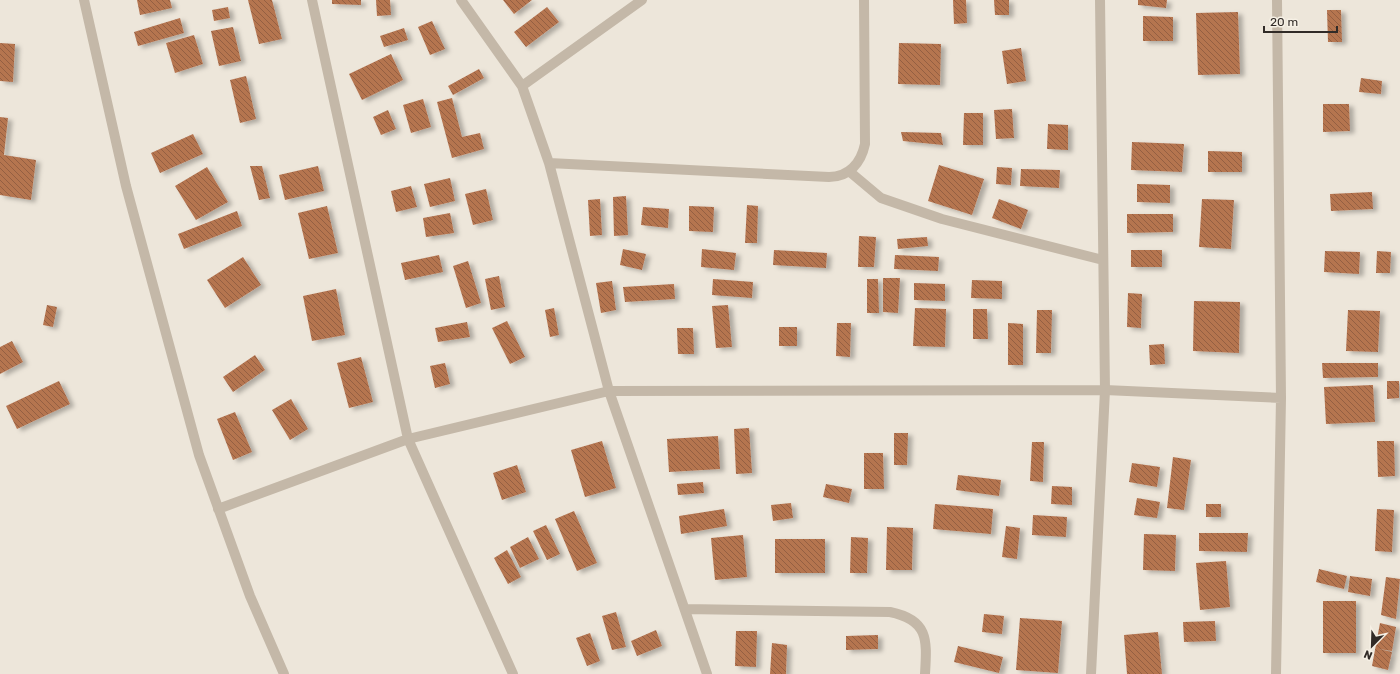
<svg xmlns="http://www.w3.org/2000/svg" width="1400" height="674" font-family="Rubik,sans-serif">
<defs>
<pattern id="building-back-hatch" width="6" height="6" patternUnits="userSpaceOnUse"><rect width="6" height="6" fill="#b57450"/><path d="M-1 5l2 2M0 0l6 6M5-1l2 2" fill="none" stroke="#945f42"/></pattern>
<filter id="shadow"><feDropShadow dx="4.5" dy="2.5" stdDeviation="2" flood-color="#0004"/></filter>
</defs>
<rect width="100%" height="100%" fill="#ede6da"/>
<path fill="url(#building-back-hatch)" filter="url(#shadow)" d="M137,0H170L172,8L140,15Z
M248,0H272L282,39L259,44Z
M332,0H361V5L332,4Z
M376,0H390L391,15L377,16Z
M503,0H532L514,14Z
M953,0H966L967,23L954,24Z
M994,0H1009V15H995Z
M1138,0H1167L1166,8L1138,5Z
M228,7L230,18L214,21L212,10Z
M547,7L559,22L526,47L514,32Z
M1327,10H1341L1342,42H1328Z
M1238,12L1240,74L1198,75L1196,13Z
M1143,16L1173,17V41H1143Z
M180,18L184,33L138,46L134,32Z
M432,21L445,49L430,55L418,27Z
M233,27L241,61L219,66L211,31Z
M404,28L408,40L384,47L380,36Z
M194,35L203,64L175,73L166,43Z
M0,43L15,44L13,82L0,81Z
M899,43L941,44L940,85L898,84Z
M1021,48L1026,81L1007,84L1002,51Z
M391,54L403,80L362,100L349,74Z
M479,69L484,78L453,95L448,86Z
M246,76L256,119L240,123L230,80Z
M1361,78L1382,81L1381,94L1359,92Z
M452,98L462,137L480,133L484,149L452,158L437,102Z
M423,99L431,127L411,133L403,105Z
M1323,104H1349L1350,131L1323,132Z
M1012,109L1014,138L996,139L994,110Z
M388,110L396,129L381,135L373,117Z
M964,113H983V145H963Z
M0,117L8,118L4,155L36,160L31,200L0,195Z
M1048,124L1068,125V150L1047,149Z
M901,132L941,133L943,145L903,141Z
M193,134L203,154L160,173L151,153Z
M1132,142L1184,144L1182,172L1131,170Z
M1208,151L1242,152V172H1208Z
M939,165L984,179L972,215L928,201Z
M250,166H262L270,198L259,200Z
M318,166L324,191L285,200L279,175Z
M207,167L228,202L196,220L175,186Z
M997,167L1012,168L1011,185L996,184Z
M1021,169L1060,170L1059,188L1020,186Z
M450,178L455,201L430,207L424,184Z
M1137,184L1170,185V203L1137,202Z
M411,186L417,207L396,212L391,191Z
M486,189L493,220L473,225L465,194Z
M1372,192L1373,209L1331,211L1330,194Z
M626,196L628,235L614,236L613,197Z
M600,199L602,235L590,236L588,200Z
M999,199L1028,210L1021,229L992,218Z
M1202,199L1234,200L1231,249L1199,247Z
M747,205L758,206L757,243H745Z
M327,206L338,253L309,259L298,213Z
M689,206L714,207L713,232L689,231Z
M643,207L669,209L668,228L641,225Z
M237,211L242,226L184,249L178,234Z
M450,213L454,233L426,237L423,218Z
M1127,214H1173V232L1127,233Z
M859,236L876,237L874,267H858Z
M927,237L928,246L898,249L897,239Z
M623,249L646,254L642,270L620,265Z
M702,249L736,253L734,270L701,267Z
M774,250L827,253L826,268L773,265Z
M1131,250H1162V267H1131Z
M1325,251L1360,252L1359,274L1324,272Z
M1377,251L1391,252L1390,273H1376Z
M439,255L443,272L405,280L401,263Z
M895,255L939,257L938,271L894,269Z
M243,257L261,285L225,308L207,280Z
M468,261L481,303L466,308L453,266Z
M499,276L505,307L491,310L485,279Z
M883,278H900L898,313L883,312Z
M713,279L753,282L752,298L712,295Z
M867,279H878L879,313H867Z
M972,280L1002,281V299L971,298Z
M612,281L616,310L601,313L596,283Z
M914,283L945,284V301L914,300Z
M674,284L675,299L625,302L623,287Z
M336,289L345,335L312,341L303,296Z
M1128,293L1142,294L1141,328L1127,327Z
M1194,301L1240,302L1239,353L1193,351Z
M47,305L57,307L53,327L43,325Z
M728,305L732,347L716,348L712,306Z
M554,308L559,335L550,337L545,310Z
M915,308L946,309L945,347L913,346Z
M973,309H987L988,339H973Z
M1037,310H1052L1051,353H1036Z
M1348,310L1380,311L1378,352L1346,351Z
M507,321L525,357L510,364L492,328Z
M467,322L470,337L438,342L435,328Z
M837,323H851L850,357L836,356Z
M1008,323L1023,324V365H1008Z
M779,327H797V346H779Z
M677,328H693L694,354H678Z
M12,341L23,362L0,374V347Z
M1164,344L1165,364L1150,365L1149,345Z
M255,355L265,370L233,392L223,377Z
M361,357L373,402L349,408L337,363Z
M445,363L450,384L435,388L430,366Z
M1322,363H1378V377L1323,378Z
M59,381L70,404L17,429L6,406Z
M1387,381H1399V398L1387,399Z
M1373,385L1375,422L1326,424L1324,387Z
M291,399L308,429L290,440L272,410Z
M235,412L252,452L233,460L217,419Z
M749,428L752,473L736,474L734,429Z
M894,433H908L907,465H894Z
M718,436L720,469L669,472L667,439Z
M602,441L616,488L585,497L571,450Z
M1377,441H1394L1395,476L1378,477Z
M1032,442H1044L1043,482L1030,481Z
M864,453H883L884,489H864Z
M1173,457L1191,460L1184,510L1167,508Z
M1132,463L1160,467L1157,487L1129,482Z
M517,465L526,492L502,500L493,473Z
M958,475L1001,480L999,496L956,490Z
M703,482L704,493L678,495L677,484Z
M826,484L852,489L849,503L823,497Z
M1052,486L1072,487V505L1051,504Z
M1137,498L1160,502L1157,518L1134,515Z
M791,503L793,518L773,521L771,505Z
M935,504L993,509L991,534L933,529Z
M1206,504H1221V517H1206Z
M724,509L727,526L681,534L679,516Z
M1377,509L1394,510L1392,552L1375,551Z
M574,511L597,563L577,571L555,519Z
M1033,515L1067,517L1066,537L1032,535Z
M546,525L560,554L547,560L533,531Z
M1006,526L1020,528L1017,559L1002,557Z
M887,527L913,528L912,570H886Z
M1199,533H1248L1247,552L1199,551Z
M1144,534L1176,535L1175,571L1143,570Z
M743,535L747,577L715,580L711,538Z
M528,537L539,559L520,568L510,547Z
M851,537L868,538L867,573H850Z
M775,539H825V573H775Z
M507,550L521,577L508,584L494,558Z
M1226,561L1230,607L1200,610L1196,563Z
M1319,569L1347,576L1344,589L1316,582Z
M1350,576L1372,579L1370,596L1348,592Z
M1386,577L1400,579L1396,619L1381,615Z
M1323,601H1356V653H1323Z
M616,612L626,647L612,650L602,616Z
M984,614L1004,616L1002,634L982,632Z
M1020,618L1062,621L1058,673L1016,670Z
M1215,621L1216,641L1184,642L1183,622Z
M1380,623L1396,627L1392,651L1379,649L1392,652L1388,670L1372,666Z
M656,630L662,646L637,656L631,641Z
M736,631H757L756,667L735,666Z
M1158,632L1162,674H1127L1124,635Z
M590,633L600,661L587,666L576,638Z
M878,635V649L846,650V636Z
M772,643L787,645L786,674H770Z
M958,646L1003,657L999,673L954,662Z"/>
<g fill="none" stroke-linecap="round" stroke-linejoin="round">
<path stroke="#c4b8a8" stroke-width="10" d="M84,0L126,186L199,455L250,596L284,674
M312,0L408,439L513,674
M461,0L522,86L549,163L609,391L707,674
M522,86L642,0
M549,163L829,177C849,177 861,163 865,144L864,0
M850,172L881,198L942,219L1103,260
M218,509L408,439L609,391L1105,390L1281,398
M685,609L890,612C929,620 927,640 925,674
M1091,674L1105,390L1100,0
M1276,674L1281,398L1277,0"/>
</g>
<g transform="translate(1372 646) rotate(203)" stroke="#f6f0e5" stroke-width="3" paint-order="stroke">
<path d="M0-3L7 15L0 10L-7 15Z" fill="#312b27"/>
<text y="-6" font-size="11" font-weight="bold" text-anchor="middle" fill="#312b27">N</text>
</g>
<path d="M1264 26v6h73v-6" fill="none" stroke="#312b27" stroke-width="2"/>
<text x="1270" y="26" font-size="12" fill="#312b27" stroke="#f6f0e5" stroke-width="3" paint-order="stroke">20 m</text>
</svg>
